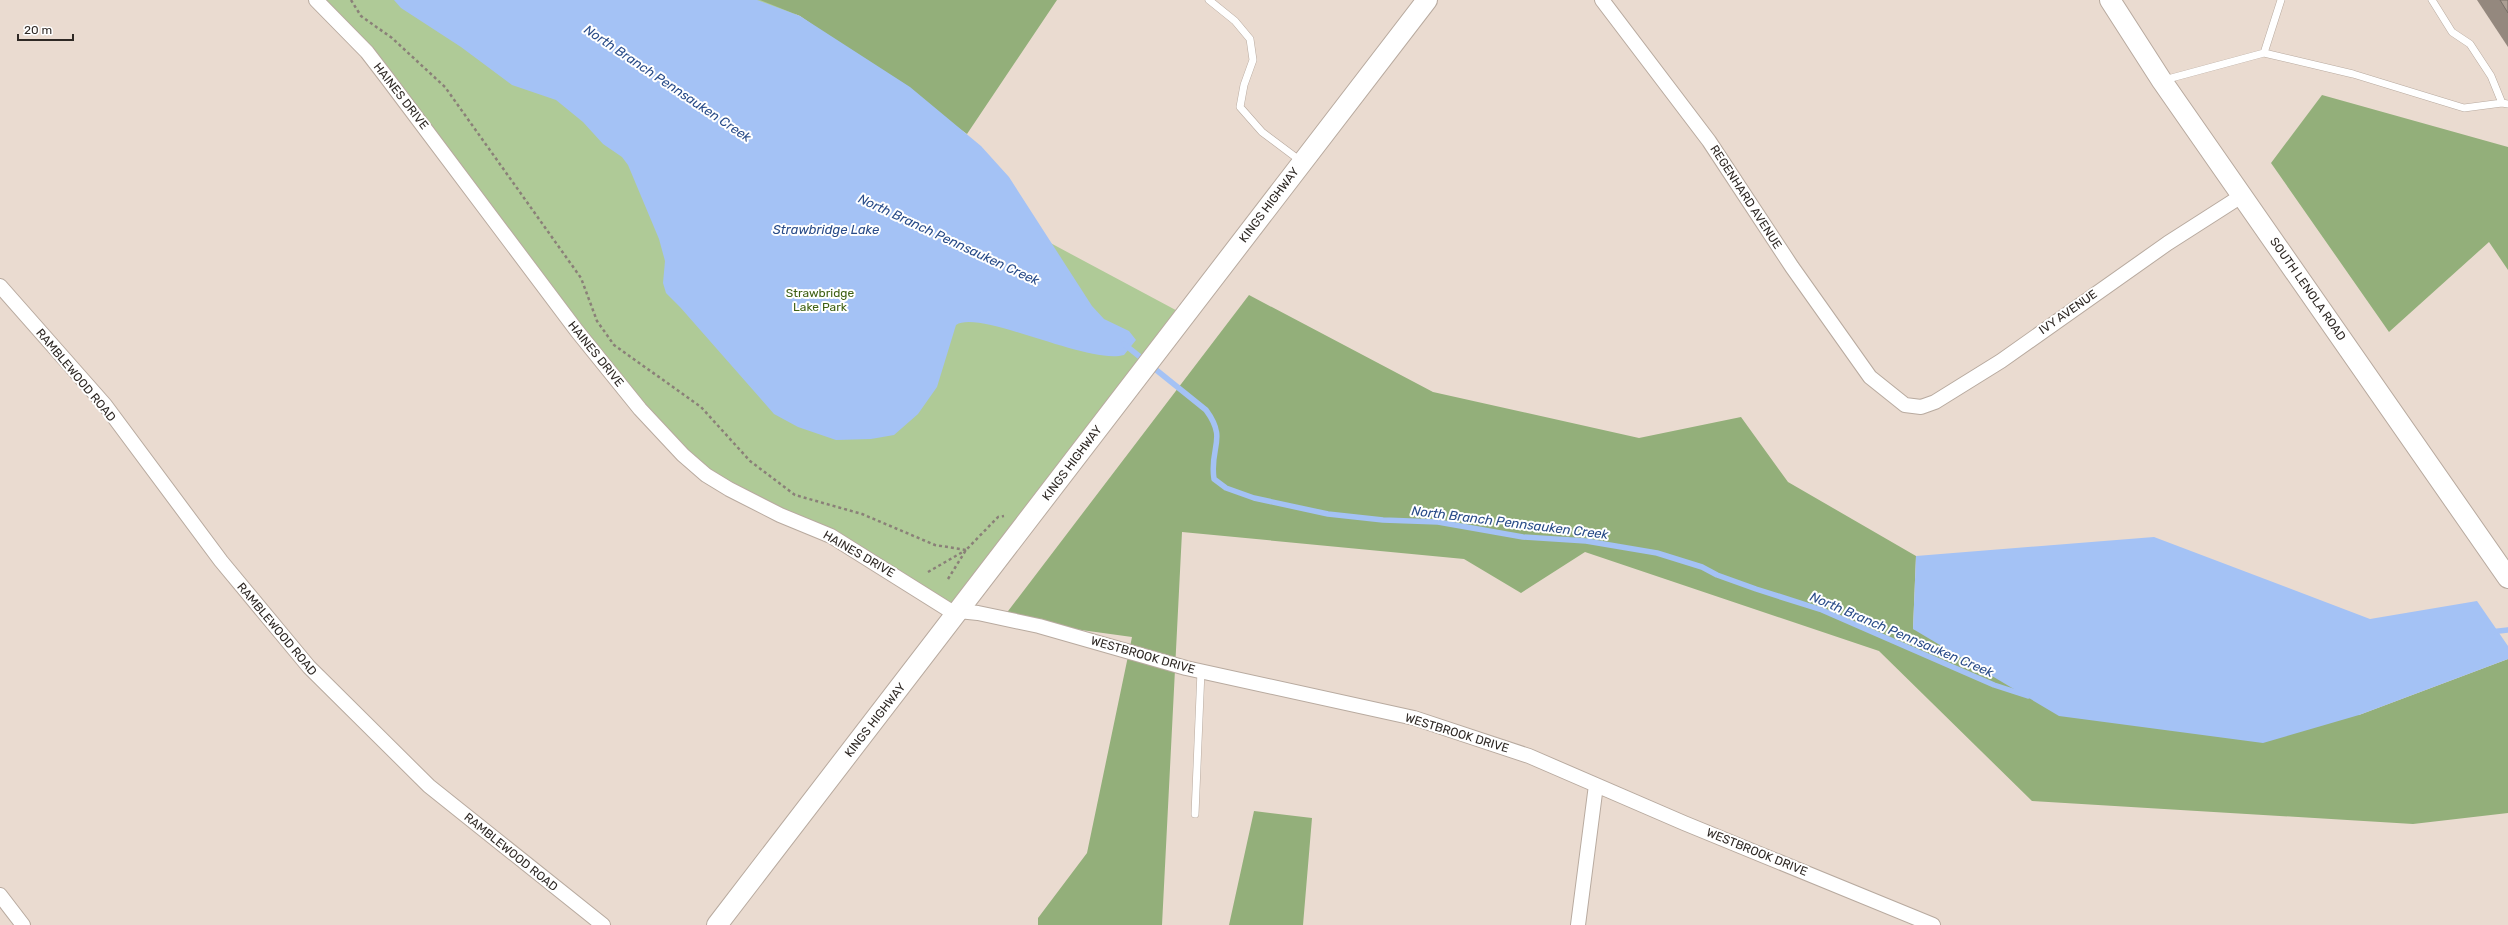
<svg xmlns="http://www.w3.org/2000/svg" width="2508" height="925" font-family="Rubik,sans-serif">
<rect width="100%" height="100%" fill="#eadbd0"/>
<path fill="#afca97" d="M312,0H773L783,5L873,71L1013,223L1185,315L949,610L780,515L683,455L367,52Z"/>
<path fill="#93af7a" d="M760,0H1057L967,134L800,16Z
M2322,95L2508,147V270L2489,242L2389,332L2271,163Z
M1249,295L1433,392L1639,438L1741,417L1788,482L1916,556L1913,629L2359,715L2508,659V813L2413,824L2032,801L1879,651L1585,552L1521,593L1464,559L1182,532L1162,925H1038V918L1087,853L1132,637L1002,619Z
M1254,811L1312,818L1303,925H1229Z"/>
<path fill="#a4c2f5" d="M394,0H757L800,16L910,87L981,146L1009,177L1092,306L1104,319L1129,331L1136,340L1124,355C1087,365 980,309 956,325L937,387L918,414L894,435L871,439L836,440L798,427L774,414L680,307L666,293L663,283L665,261L659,239L628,165L622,157L603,144L583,122L556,100L512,85L461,47L401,8Z
M2154,537L2370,619L2477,601L2508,646V659L2359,715L2263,743L2059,716L1913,629L1916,556Z"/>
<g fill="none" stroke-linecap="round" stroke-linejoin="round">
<path stroke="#a4c2f5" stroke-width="5.5" d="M1124,344L1206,410C1228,440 1209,447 1214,479L1226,488L1254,498L1328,514L1383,520L1438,522L1523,537L1586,541L1657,553L1702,567L1717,575L1756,589L1822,610L1994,685L2028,696
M2490,632L2508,630"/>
<g stroke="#b8aa9f" stroke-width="8">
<path id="lane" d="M1209,0L1235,21L1250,39L1253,60L1244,85L1240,107L1262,132L1302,162
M2432,0L2452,32L2470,44L2491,76L2502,103
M2264,53L2281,0
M2164,80L2264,53L2353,74L2464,108L2502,103L2508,104
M1195,814L1201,671"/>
</g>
<g stroke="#b8aa9f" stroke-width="16">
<path id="street" d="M316,0L367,52L387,78L577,331L640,409L683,455L706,475L729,489L780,515L831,536L949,610L978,613L1039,626L1186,668L1414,718L1529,756L1684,823L1933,925
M1602,0L1709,141L1792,267L1870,377L1905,405L1921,407L1935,402L2001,361L2168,243L2243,195
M0,286L105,405L221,561L309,667L429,786L603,925
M0,895L23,925
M1578,925L1596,785"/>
</g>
<g stroke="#b8aa9f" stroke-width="22">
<path id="secondary" d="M2110,0L2162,81L2508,578
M717,925L1427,0"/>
</g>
<path stroke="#8a8078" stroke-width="2.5" stroke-dasharray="3 3" stroke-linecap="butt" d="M351,0L361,16L392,38L445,87L581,278L597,321L614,345L701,407L750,461L795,495L862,514L935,545L966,550
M928,572L966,550
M948,579L966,550L998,517L1004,516"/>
<use href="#lane" stroke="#fff" stroke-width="7"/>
<use href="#street" stroke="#fff" stroke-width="14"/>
<use href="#secondary" stroke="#fff" stroke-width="20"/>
</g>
<path fill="#94887e" d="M2477,0H2508V47Z"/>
<path fill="#ac9e93" stroke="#786f67" d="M2500,0H2508V13Z"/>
<g text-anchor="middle" stroke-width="4" stroke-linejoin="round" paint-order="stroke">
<g font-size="12" fill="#2f2925" stroke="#fff">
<text transform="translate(401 96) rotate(52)" y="4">HAINES DRIVE</text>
<text transform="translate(1746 197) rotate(57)" y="4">REGENHARD AVENUE</text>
<text transform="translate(1269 205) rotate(-53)" y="4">KINGS HIGHWAY</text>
<text transform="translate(2308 289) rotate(55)" y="4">SOUTH LENOLA ROAD</text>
<text transform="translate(2068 312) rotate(-35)" y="4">IVY AVENUE</text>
<text transform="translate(596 354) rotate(51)" y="4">HAINES DRIVE</text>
<text transform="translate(76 375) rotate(50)" y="4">RAMBLEWOOD ROAD</text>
<text transform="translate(1072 463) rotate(-53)" y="4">KINGS HIGHWAY</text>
<text transform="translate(859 554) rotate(30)" y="4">HAINES DRIVE</text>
<text transform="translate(277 629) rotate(50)" y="4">RAMBLEWOOD ROAD</text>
<text transform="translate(1143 655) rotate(16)" y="4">WESTBROOK DRIVE</text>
<text transform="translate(875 720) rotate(-52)" y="4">KINGS HIGHWAY</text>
<text transform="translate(1457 733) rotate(17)" y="4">WESTBROOK DRIVE</text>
<text transform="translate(511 852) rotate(39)" y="4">RAMBLEWOOD ROAD</text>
<text transform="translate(1757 852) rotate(22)" y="4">WESTBROOK DRIVE</text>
</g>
<g font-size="12" fill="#3f6013" stroke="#fff">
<text x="820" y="297">Strawbridge<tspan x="820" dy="14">Lake Park</tspan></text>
</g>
<g font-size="13" font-style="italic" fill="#284b88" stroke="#fff">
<text transform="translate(668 83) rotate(34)" y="5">North Branch Pennsauken Creek</text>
<text x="826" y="234">Strawbridge Lake</text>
<text transform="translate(949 239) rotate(25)" y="5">North Branch Pennsauken Creek</text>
<text transform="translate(1510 522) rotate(7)" y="5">North Branch Pennsauken Creek</text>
<text transform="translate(1902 634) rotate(23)" y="5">North Branch Pennsauken Creek</text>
</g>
</g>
<path d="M18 34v6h55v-6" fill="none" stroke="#2f2925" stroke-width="2"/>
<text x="24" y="34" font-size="12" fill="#2f2925" stroke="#ffffff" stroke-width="3" paint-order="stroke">20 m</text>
</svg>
